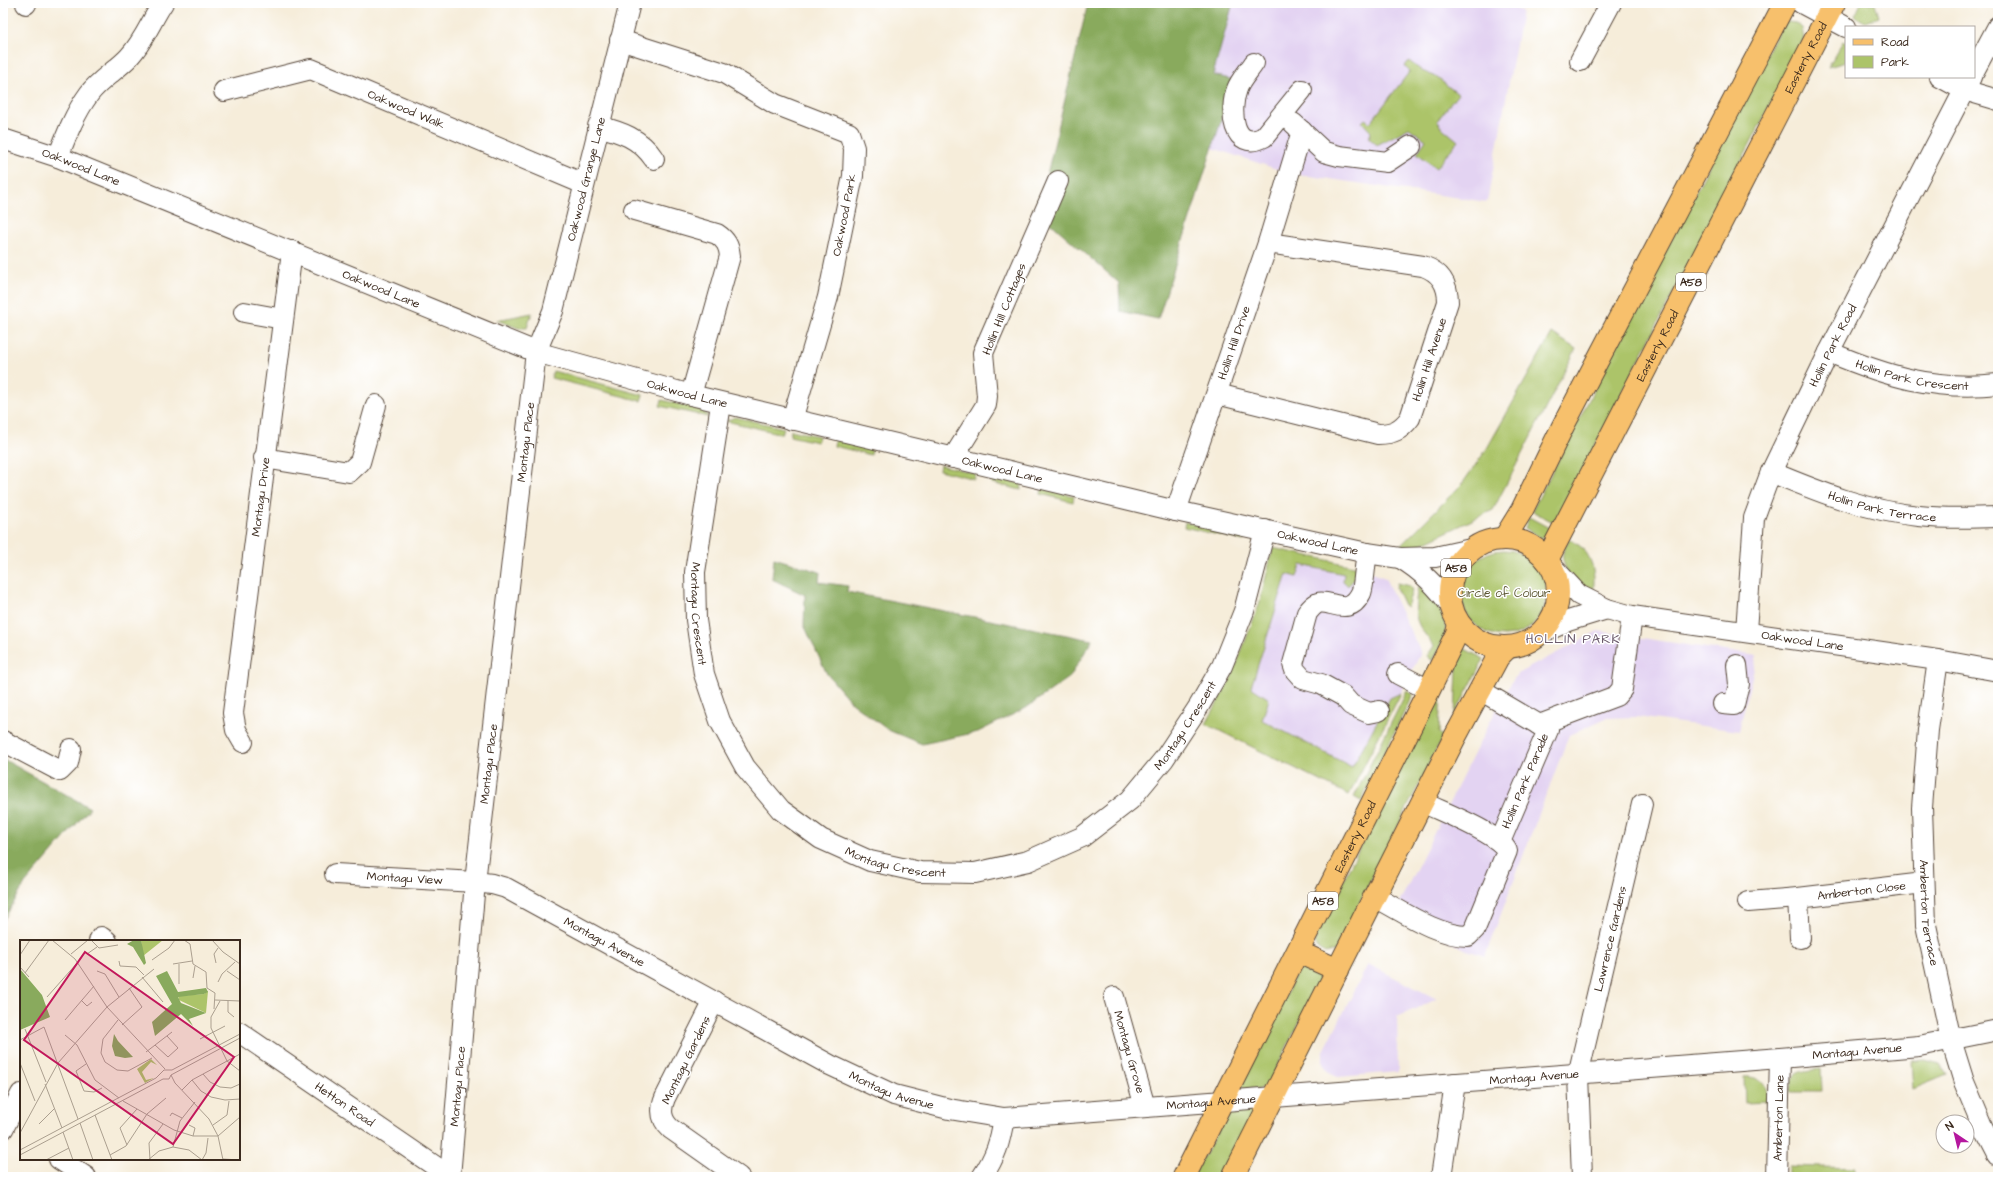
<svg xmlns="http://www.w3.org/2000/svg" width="2001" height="1180" font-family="'Architects Daughter',sans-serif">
<rect width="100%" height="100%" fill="#fff"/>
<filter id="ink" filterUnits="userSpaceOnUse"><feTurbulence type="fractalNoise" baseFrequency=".025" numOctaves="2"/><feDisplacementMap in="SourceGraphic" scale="8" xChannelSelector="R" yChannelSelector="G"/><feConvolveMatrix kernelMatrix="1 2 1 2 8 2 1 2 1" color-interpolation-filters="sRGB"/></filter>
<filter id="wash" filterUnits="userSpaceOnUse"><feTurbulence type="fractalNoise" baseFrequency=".012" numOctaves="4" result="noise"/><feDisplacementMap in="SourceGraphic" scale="16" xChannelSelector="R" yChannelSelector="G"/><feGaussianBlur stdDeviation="0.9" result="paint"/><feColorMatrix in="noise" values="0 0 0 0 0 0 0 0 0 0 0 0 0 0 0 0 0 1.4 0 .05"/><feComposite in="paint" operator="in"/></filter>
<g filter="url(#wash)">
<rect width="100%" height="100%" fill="#f6edda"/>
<path fill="#e3d3f2" d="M1233,3H1499L1522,11L1487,202L1289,173L1212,148L1234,80L1213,75Z
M1273,548L1358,567L1385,578L1421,653L1349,795L1206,724L1232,676L1259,605Z
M1598,631L1757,656L1739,731L1637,717L1606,718L1569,735L1485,956L1464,949L1394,913L1504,694L1517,674Z
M1368,964L1437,999L1397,1017L1398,1072L1338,1077L1331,1074L1326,1068L1323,1061V1053Z"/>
<path fill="#acc469" stroke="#747744" d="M1861,3H1875L1879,17L1865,22L1855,16Z
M1788,22L1796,23L1802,28L1804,39L1555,523L1532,511L1781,26Z
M1843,41L1846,43V62L1828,67Z
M1409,61L1422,71L1436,77L1458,94L1437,121L1440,124L1439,125L1458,141L1436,168L1417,153L1426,140L1409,128L1377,145L1369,138L1371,132L1362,122L1365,119L1370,123L1410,71L1405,66Z
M532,313L527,328H518L497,320Z
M1552,333L1576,349L1493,510L1411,549L1400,546L1462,484L1486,450Z
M553,371L643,395L641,401L551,378Z
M662,400L703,410L708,417L660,406Z
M735,417L784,428L782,434L726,421Z
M791,430L819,436L817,442L790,436Z
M835,440L872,449L871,455L834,446Z
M940,465L975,473L974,479L939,470Z
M992,477L1022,484L1021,490L991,483Z
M1042,488L1074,496L1073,502L1041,494Z
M1529,517L1551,529L1546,537L1541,538L1525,528Z
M1185,522L1239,534L1244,541L1184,527Z
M1569,539C1594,551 1597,574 1592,599C1581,590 1560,570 1563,553C1564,548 1567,543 1569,539Z
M1273,548L1358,567L1354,578L1348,586L1343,581L1344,574L1301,565L1297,577L1287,574L1251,687L1269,699L1262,720L1352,767L1390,698L1401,693L1349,795L1206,724L1232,676L1259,605Z
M1461 593a43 43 0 1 1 86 0a43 43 0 1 1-86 0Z
M1397,583L1410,586L1412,591L1407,607L1404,605L1396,588Z
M1418,586C1431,596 1449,617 1445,634C1442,643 1437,652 1433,661L1427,656L1434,646C1414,621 1413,618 1418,586Z
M1463,648L1484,659L1455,714L1457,669L1453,666Z
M1441,688L1439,733L1443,736L1338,946L1334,951L1325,953L1318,949L1315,942L1316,934Z
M1407,691L1413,694L1361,801L1354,797Z
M1304,965L1318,970L1322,977L1266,1088L1244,1089L1241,1085L1298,970Z
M1925,1060L1940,1064L1947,1075L1913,1089L1911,1061Z
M1821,1069L1822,1092H1790C1790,1070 1804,1071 1821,1069Z
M1744,1077C1761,1076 1768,1085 1768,1102L1745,1103Z
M1230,1110L1251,1111L1254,1115L1223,1177H1192Z
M1789,1166L1855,1168V1177H1789Z"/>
<path fill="#89aa5d" stroke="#626a3e" d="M1088,3H1233L1213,75L1234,80L1158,319L1120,311L1119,283L1038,212Z
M774,558L820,572L819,582L848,586L847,592L1092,640L1070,677L1026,708L978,732L922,744L888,730L851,702L827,674L804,625L805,595L772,579Z
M3,759L90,808L24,885L3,921Z"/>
</g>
<g filter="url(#ink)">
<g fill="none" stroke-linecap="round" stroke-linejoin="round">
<g stroke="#57473a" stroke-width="22">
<g id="minor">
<path d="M1801,3L1846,27"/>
<path d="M26,4V3"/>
<path d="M620,40L724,73L775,104L849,133L854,148L853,176L828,297L792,420"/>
<path d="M1580,61L1611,3"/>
<path d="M1254,63C1249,71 1240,80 1237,89C1229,109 1232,153 1264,137L1302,90"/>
<path d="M1974,71L1998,26"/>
<path d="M1940,77L1964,90L1998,100"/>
<path id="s1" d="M224,91L311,69L584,184"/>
<path d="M1293,123L1324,152L1339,156L1387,162L1411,146"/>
<path d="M598,126C621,132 640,138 654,159"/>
<path id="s2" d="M3,139L58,157L536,352L691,395L1176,511L1367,553L1400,558L1435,557L1471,549"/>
<path d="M58,157C66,136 75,113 89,94C99,80 117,70 129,57C144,41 151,21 163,3"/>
<path d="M634,210L717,234C726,240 729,246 730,256L691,395"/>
<path d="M244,312L283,319"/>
<path id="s3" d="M1829,352C1886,376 1935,391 1998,384"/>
<path id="s4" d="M1217,394L1378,434C1393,434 1401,430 1410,418L1448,302C1448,284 1440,272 1423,266L1268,243"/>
<path id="s5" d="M721,404L695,572L696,620L704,674L720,721L745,767L781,810L821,839L870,861L920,872L975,873L1028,861L1082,837L1130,800L1164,759L1199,706L1222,666L1244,611L1265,530"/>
<path d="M264,458L349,472L360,462L376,405"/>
<path d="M953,458L986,405L987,396L983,353L1058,181"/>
<path id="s6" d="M1771,472C1819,492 1867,511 1919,516C1945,519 1972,518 1998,517"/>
<path id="s7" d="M1176,511L1268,243L1302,131"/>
<path d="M1367,553C1365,561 1364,587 1361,593C1349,618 1330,599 1318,603C1313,605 1310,609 1307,613L1293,664L1295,670L1303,679L1321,684L1343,696L1351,705L1369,713L1379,711"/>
<path d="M1400,558C1422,571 1438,587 1452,608"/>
<path id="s8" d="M1550,564L1579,595L1607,609L1632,616L1938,660L1998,671"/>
<path id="s9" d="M1746,631L1754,518L1771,472L1829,352L1971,77"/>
<path d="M1540,634L1568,621L1607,609"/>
<path id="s10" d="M1938,660L1928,730L1922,808L1926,925L1951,1040L1964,1082L1983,1127L1998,1156"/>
<path d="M1398,674L1429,690"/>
<path d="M1480,690L1548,730L1500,842"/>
<path d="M1723,704L1734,705L1739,684L1737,665"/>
<path d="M1539,725L1616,696L1622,689L1632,616"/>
<path d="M3,741L60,771L68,763L71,749"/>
<path id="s11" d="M243,742L236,730L233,713L292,251"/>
<path id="s12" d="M335,874L475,882L492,884L506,888L830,1065L894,1095L949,1109L1004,1118L1780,1058L1919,1046L1998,1030"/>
<path d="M1375,897C1402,911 1437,936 1468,936L1475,929L1507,851C1499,833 1442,812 1422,802"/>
<path d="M1748,902L1798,898"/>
<path id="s13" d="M1800,938L1798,898L1924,883"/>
<path d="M99,941L101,937L107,941"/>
<path id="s14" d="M1114,997L1145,1107"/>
<path d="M714,1001L665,1098C660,1110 661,1120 671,1129L739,1177"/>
<path id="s15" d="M239,1032L451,1177"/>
<path d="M3,1129L21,1094"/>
<path d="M59,1159L86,1177"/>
<path id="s16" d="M450,1177L475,882L536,352L553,311L630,3"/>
<path d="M982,1177C996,1156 1000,1142 1004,1118"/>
<path d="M1441,1177L1455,1083"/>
<path id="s17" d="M1582,1177L1578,1075L1642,804"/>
<path id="s18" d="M1777,1177L1780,1058"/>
</g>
</g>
<g stroke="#57473a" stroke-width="24">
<g id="major">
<circle cx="1504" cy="593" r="54"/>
<path d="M1504,539L1522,510L1563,426L1785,3"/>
<path id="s19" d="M1547,560L1834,3"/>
<path d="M1298,952L1338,970"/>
<path id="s20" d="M1184,1177L1429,690L1457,633L1459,624"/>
<path d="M1233,1177L1455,737L1498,657L1507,648"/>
</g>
</g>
<use href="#minor" stroke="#fff" stroke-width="20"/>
<use href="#major" stroke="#f7c06c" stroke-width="22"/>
</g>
</g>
<g text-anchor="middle" stroke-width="3" stroke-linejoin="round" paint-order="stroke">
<g fill="#fff" stroke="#766a62" stroke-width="1">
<rect x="1676" y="273" width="30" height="18" rx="3"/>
<rect x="1441" y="559" width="30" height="18" rx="3"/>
<rect x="1308" y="892" width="30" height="18" rx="3"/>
</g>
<g font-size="11" font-weight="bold" fill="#3b2a1e">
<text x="1691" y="286">A58</text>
<text x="1456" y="572">A58</text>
<text x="1323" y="905">A58</text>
</g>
<g font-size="12" fill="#3b2a1e" stroke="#fff">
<text dy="4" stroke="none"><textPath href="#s19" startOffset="565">Easterly Road</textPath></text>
<text dy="4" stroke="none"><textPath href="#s1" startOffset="193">Oakwood Walk</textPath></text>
<text dy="4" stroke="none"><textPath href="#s2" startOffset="83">Oakwood Lane</textPath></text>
<text dy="4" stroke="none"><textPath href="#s16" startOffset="1010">Oakwood Grange Lane</textPath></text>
<text transform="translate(844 215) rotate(-79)" y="4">Oakwood Park</text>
<text dy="4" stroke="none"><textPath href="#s2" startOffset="407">Oakwood Lane</textPath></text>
<text transform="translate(1004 309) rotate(-68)" y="4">Hollin Hill Cottages</text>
<text dy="4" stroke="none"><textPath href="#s7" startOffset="178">Hollin Hill Drive</textPath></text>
<text dy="4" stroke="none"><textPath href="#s19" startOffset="241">Easterly Road</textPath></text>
<text dy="4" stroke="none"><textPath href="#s9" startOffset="303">Hollin Park Road</textPath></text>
<text dy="4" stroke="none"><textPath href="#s4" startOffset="265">Hollin Hill Avenue</textPath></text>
<text dy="4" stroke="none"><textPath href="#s3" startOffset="87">Hollin Park Crescent</textPath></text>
<text dy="4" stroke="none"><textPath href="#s2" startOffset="731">Oakwood Lane</textPath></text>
<text dy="4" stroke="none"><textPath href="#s16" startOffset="739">Montagu Place</textPath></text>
<text dy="4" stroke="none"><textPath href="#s2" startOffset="1055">Oakwood Lane</textPath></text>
<text dy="4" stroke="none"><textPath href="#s11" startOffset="249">Montagu Drive</textPath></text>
<text dy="4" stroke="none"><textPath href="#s6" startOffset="117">Hollin Park Terrace</textPath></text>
<text dy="4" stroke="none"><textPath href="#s2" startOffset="1379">Oakwood Lane</textPath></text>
<text dy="4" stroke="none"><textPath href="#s5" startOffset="212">Montagu Crescent</textPath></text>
<text dy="4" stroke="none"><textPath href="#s8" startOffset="272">Oakwood Lane</textPath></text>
<text dy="4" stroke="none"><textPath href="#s5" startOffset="907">Montagu Crescent</textPath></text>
<text dy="4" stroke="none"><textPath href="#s16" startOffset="415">Montagu Place</textPath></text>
<text transform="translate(1525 781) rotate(-67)" y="4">Hollin Park Parade</text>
<text dy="4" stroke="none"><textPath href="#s20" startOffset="381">Easterly Road</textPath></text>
<text dy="4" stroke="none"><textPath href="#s5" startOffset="559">Montagu Crescent</textPath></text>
<text dy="4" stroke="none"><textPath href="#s12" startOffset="70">Montagu View</textPath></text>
<text dy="4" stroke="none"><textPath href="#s13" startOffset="104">Amberton Close</textPath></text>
<text dy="4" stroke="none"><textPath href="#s10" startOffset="254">Amberton Terrace</textPath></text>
<text dy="4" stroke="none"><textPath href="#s17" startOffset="242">Lawrence Gardens</textPath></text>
<text dy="4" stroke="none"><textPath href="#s12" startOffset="284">Montagu Avenue</textPath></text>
<text dy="4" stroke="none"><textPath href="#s12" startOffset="1580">Montagu Avenue</textPath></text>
<text dy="4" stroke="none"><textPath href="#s14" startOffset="57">Montagu Grove</textPath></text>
<text transform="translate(686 1060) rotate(-64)" y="4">Montagu Gardens</text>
<text dy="4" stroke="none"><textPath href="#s12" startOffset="1256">Montagu Avenue</textPath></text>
<text dy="4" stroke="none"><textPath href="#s16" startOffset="91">Montagu Place</textPath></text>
<text dy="4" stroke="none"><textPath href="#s12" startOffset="608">Montagu Avenue</textPath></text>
<text dy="4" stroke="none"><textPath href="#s12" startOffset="932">Montagu Avenue</textPath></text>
<text dy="4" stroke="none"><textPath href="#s15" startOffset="128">Hetton Road</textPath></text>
<text dy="4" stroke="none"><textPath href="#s18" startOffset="59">Amberton Lane</textPath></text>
</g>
<g font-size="12" fill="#5d5834" stroke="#fff">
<text x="1504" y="597">Circle of Colour</text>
</g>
<g font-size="13" letter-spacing="1" fill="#6c5b6c" stroke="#fff">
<text x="1573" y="643">HOLLIN PARK</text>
</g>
</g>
<g transform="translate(20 940)">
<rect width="220" height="220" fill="#f6edda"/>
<path d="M121,0H143L123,16ZM188,51L186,73L159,60L158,56L184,54ZM131,119L137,125L131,122L122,132L126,140L134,138L125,143L117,129Z" fill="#acc469"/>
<path d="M114,0H121L126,23L124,25L113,7L107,4ZM0,29L22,55L30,77L0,90ZM147,31L158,52L186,48L188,52L184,54L158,57L161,63L186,73L169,79L173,86L161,74L135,96L132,82L152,64L136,36ZM94,94L98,101L113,117L105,118L95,116L92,106Z" fill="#89aa5d"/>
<path fill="none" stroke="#ab9f8f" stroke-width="1" d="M32,0L55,19L87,67L145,129M71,0L79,8L98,5M164,0L170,4L173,24L186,32L187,48L195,53L194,69M192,0L203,12L220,24M51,14L68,0M67,14L77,7M0,15L10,0M132,20L149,8L155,0M99,21L100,26L116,27L124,35M196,23L194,14L198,8M153,24L172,21M159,24V44M0,27L9,37M77,31L85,34L99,57M207,31L220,40M5,33L29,0M122,37L143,62M173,38L175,26M198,42L202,34L215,22M27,57L58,22M61,60L67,66L72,62M195,60L220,61M200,61L191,77V88L207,121L220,131M208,61V72L214,77M45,80L74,46M98,80L83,99L81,113L85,122L97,130L108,131L132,118M102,85L122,67L109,48M5,89L26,142M45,95L57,105L75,140L99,158M180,99L205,86M0,100L24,87L58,179M135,105L148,117L158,108L147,96M126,112L152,92M0,123L15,161M66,124L56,131L64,151L74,152L82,148M183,134L190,142L200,147L211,148L220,144M151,135L155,143L189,179L198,196L203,220M172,140L181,151L191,157L205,160L220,159M25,144L42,188M162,150L172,140L220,114M103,161L154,190L173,196H198L220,177M75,175L92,220M150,176L152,173L162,178M60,183L73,220M19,184L35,168M169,185L175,188L173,196M193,185L207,175L209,161M43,192L53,220M0,193L38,123L87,67L134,29M107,205L100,188L117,169M153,207L160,181L175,162M0,210L136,138L144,130H152L220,94M0,215L143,139H149L151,135L220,98M90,215L106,206L127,174L146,158M203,219L220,220M26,220L49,208M128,220L139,211L153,207L169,210L182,220M130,220L129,203L143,184M182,220L186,213L188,198"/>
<path fill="#c2185b" fill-opacity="0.15" stroke="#c2185b" stroke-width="2" d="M65,12L214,117L153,204L4,100Z"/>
<rect width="220" height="220" fill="none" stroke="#3b2a1e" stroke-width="2"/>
</g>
<rect width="2001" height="1180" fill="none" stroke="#fff" stroke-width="16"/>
<rect x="1845" y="26" width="130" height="52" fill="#ffffff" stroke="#b1aaa5"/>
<rect x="1853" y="39" width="20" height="6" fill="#f7c06c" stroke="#b1aaa5"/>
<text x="1881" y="46" font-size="12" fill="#3b2a1e">Road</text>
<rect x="1853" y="56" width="20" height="12" fill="#acc469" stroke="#b1aaa5"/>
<text x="1881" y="66" font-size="12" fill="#3b2a1e">Park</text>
<g transform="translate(1955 1134) rotate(325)"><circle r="19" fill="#ffffff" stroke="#b1aaa5"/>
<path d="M0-3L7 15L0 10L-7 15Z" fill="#b5179e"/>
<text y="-6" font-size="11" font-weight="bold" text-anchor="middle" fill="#3b2a1e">N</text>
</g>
</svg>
